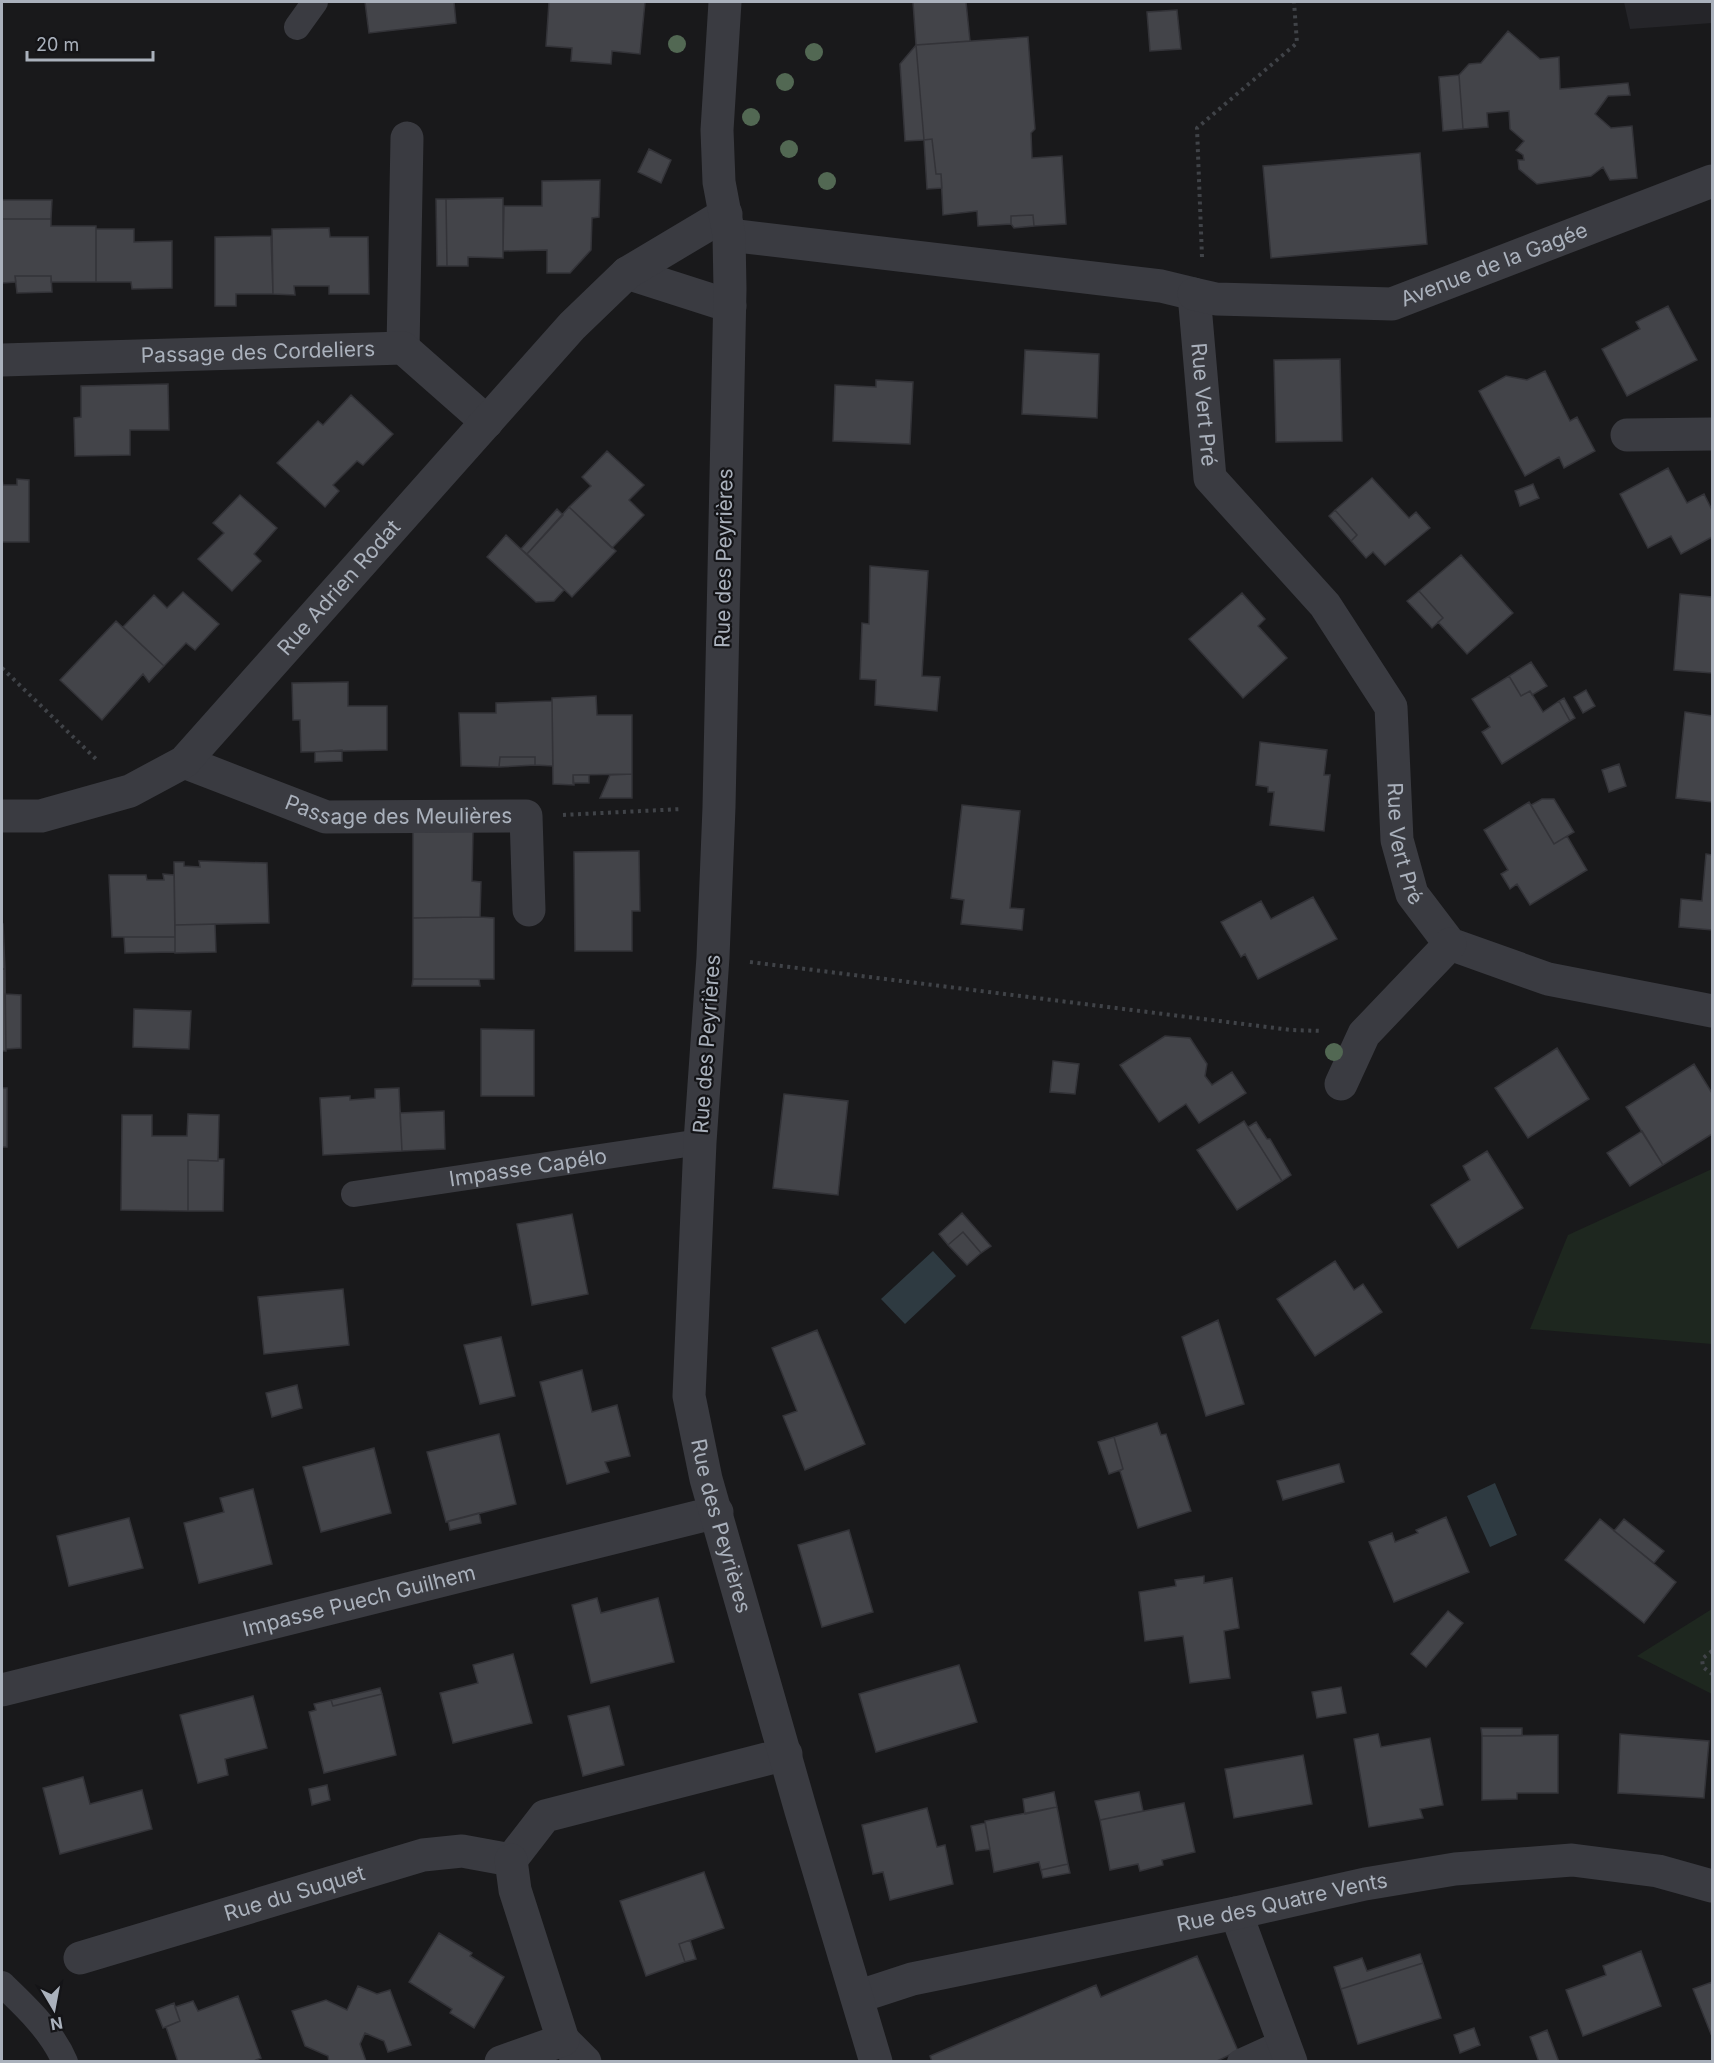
<svg xmlns="http://www.w3.org/2000/svg" width="1714" height="2063" font-family="Inter,sans-serif">
<rect width="100%" height="100%" fill="#19191b"/>
<path fill="#252529" d="M1624,2H1712V23L1630,29Z"/>
<path fill="#1e271f" d="M1712,1169V1344L1530,1329L1568,1235Z
M1712,1609V1694L1637,1656Z"/>
<path fill="#2e3a41" d="M933,1251L956,1276L905,1324L881,1299Z
M1495,1483L1517,1535L1490,1547L1467,1496Z"/>
<path fill="#434449" stroke="#333338" stroke-width="1.5" d="M365,2H454L456,23L369,33Z
M549,2H645L640,54L612,51L611,64L571,61L572,48L546,46Z
M913,2H966L970,41L916,45Z
M1177,10L1181,49L1150,51L1147,12Z
M1508,31L1540,59L1559,57L1560,89L1628,83L1630,95L1608,96L1595,114L1611,128L1632,126L1637,178L1610,180L1603,167L1591,176L1537,184L1519,169L1518,160H1524L1523,155L1516,150L1524,141L1510,129L1509,111L1487,113L1488,127L1463,129L1459,75L1469,64L1481,63Z
M1028,37L1035,129L1031,133L1032,158L1062,156L1066,224L1034,226L1033,215L1011,216V224L978,226L977,211L943,215L941,174H936L932,139L924,140L916,45Z
M916,45L924,140L905,141L900,64Z
M1459,75L1463,129L1443,131L1439,77Z
M932,139L936,174H941L942,188L927,189L924,140Z
M649,149L671,160L661,183L638,172Z
M1420,153L1427,244L1271,258L1263,166Z
M600,180L599,217L592,218L591,250L570,273H547V250L503,251L504,206H542V181Z
M503,198V258L468,257V266H447L446,199Z
M436,199H446L447,266H437Z
M2,200H52L51,219H2Z
M1033,215L1034,226L1014,228L1011,224V216Z
M2,219H51V226H96V282H51V276H15L16,282L2,283Z
M329,228L330,237H368L369,294H329V286H294L295,295L273,294L272,229Z
M96,229H134V242L172,241V288L132,289L131,282H96Z
M271,236L273,294H236V306H215V237Z
M15,276H51L52,292L17,293Z
M1668,306L1697,360L1627,396L1602,349L1640,329L1636,322Z
M1025,350L1099,354L1097,418L1022,414Z
M1340,359L1342,441L1276,442L1274,360Z
M1545,371L1570,421L1577,417L1595,451L1564,468L1559,457L1525,476L1479,391L1506,376L1527,380Z
M876,380L913,382L910,444L833,441L835,385L876,387Z
M168,384L169,430H130V455L75,456L74,418L81,417V386Z
M351,395L393,434L363,465L357,461L333,485L339,491L325,507L277,463L318,421L323,425Z
M607,451L644,485L629,500L644,515L612,548L569,507L591,486L582,477Z
M1668,468L1687,503L1704,494L1712,510V537L1681,554L1671,536L1648,548L1620,494Z
M1372,478L1409,518L1416,512L1430,528L1385,565L1373,552L1366,558L1351,541L1357,535L1335,510Z
M2,479L3,485H17V479L29,480V542H2Z
M1533,484L1539,498L1520,506L1515,491Z
M240,495L277,528L254,554L261,561L232,591L198,559L224,533L213,523Z
M569,507L616,551L572,597L527,554Z
M557,509L563,515L527,554L521,549Z
M1335,510L1357,535L1351,541L1329,516Z
M506,535L564,590L554,601L536,602L487,557Z
M1461,555L1513,613L1467,654L1438,622L1443,618L1419,591Z
M870,566L928,571L922,676L940,677L937,711L875,705L876,680L860,679L862,623L869,624Z
M1419,591L1443,618L1432,628L1407,601Z
M183,592L219,624L195,650L186,643L164,666L123,627L154,595L167,608Z
M1242,593L1265,619L1258,626L1287,658L1243,698L1189,639Z
M1680,594L1712,597V673L1674,670Z
M116,621L164,666L149,682L143,674L102,720L60,680Z
M1531,662L1547,686L1532,695L1530,691L1521,696L1509,676Z
M1509,676L1521,696L1530,691L1543,712L1559,701L1570,721L1502,764L1482,732L1490,727L1472,699Z
M348,682V706H387V750L301,752L300,720H293L292,683Z
M1586,690L1595,706L1583,713L1574,697Z
M596,696L597,715H632V774L573,775L574,785L553,784L552,698Z
M1564,698L1575,718L1570,721L1559,701Z
M552,701L553,766L535,765V757H500L499,767L461,766L459,713H496V703Z
M1685,712L1712,716V802L1676,798Z
M1260,742L1327,750L1324,775H1330L1324,831L1270,825L1274,792H1268V787L1256,785Z
M342,750V761L315,762V752Z
M500,757H535V765L499,767Z
M1619,764L1626,786L1609,792L1602,770Z
M632,774V798H600L610,775Z
M573,775H589V783H573Z
M1542,799H1554L1574,832L1554,844L1531,805Z
M1529,802L1554,844L1567,836L1587,870L1530,905L1517,884L1510,889L1501,874L1508,870L1484,830Z
M962,805L1020,811L1010,908L1024,909L1022,930L961,924L964,900L951,898Z
M473,831L472,881L481,882L480,917L413,918V832Z
M639,851L640,911H632V951H575L574,852Z
M1706,854L1712,855V930L1679,927L1681,899L1702,901Z
M199,861L267,863L269,923L175,925L174,862H184V866L200,867Z
M163,874L174,875L175,937H112L109,875H146L147,880H164Z
M1313,897L1337,939L1258,979L1245,954L1241,957L1221,922L1261,901L1271,919Z
M480,917L494,918V979H413V918Z
M2,924H3L5,969H2Z
M215,924L216,952L175,953V925Z
M124,937H175V952L125,953Z
M2,969H5L6,1049V1051H2Z
M413,979H479L480,986H412Z
M5,994L21,995V1048L6,1049Z
M134,1009L191,1011L189,1049L133,1047Z
M481,1029L534,1030V1096H481Z
M1165,1036L1190,1038L1207,1064L1205,1076L1212,1085L1232,1072L1246,1093L1199,1123L1186,1104L1159,1122L1120,1065Z
M1557,1048L1589,1099L1528,1138L1495,1088Z
M1053,1061L1079,1064L1075,1094L1050,1092Z
M1694,1064L1712,1093V1134L1663,1165L1626,1107Z
M2,1088H7V1147H2Z
M399,1088L402,1151L323,1155L320,1098L350,1096V1100L375,1098V1089Z
M784,1094L848,1101L838,1195L773,1188Z
M444,1111L445,1149L402,1151L400,1113Z
M188,1114L219,1115L218,1161L188,1160V1211L121,1210L122,1115H152V1136H187Z
M1244,1121L1282,1181L1237,1210L1197,1150Z
M1256,1122L1267,1139H1270L1291,1175L1282,1181L1248,1127Z
M1642,1131L1663,1165L1630,1186L1607,1153Z
M1487,1151L1523,1208L1458,1248L1431,1205L1470,1180L1463,1166Z
M218,1159H224L223,1211H188V1160L218,1161Z
M962,1213L991,1246L981,1253L963,1232L948,1245L939,1234Z
M572,1214L588,1294L532,1305L517,1224Z
M963,1232L981,1253L967,1265L948,1245Z
M1335,1261L1354,1290L1363,1284L1382,1312L1315,1356L1277,1299Z
M343,1289L349,1345L264,1354L258,1297Z
M1218,1320L1244,1404L1206,1416L1182,1337Z
M817,1330L865,1444L805,1470L783,1416L797,1411L772,1348Z
M501,1337L515,1396L480,1404L464,1345Z
M582,1370L592,1412L617,1405L630,1456L605,1462L609,1472L567,1484L540,1382Z
M297,1385L302,1408L272,1417L266,1393Z
M1157,1423L1161,1435L1166,1434L1191,1511L1138,1528L1120,1471L1123,1469L1114,1437Z
M499,1434L516,1504L446,1522L427,1452Z
M1114,1437L1123,1469L1109,1474L1098,1442Z
M374,1448L391,1513L321,1532L303,1467Z
M1339,1464L1344,1482L1283,1500L1277,1481Z
M253,1489L272,1564L199,1583L184,1523L224,1512L220,1498Z
M479,1513L481,1523L450,1530L448,1521Z
M1446,1517L1469,1572L1394,1602L1369,1542L1392,1533L1395,1542L1418,1533L1416,1530Z
M129,1518L143,1568L69,1586L57,1536Z
M1600,1519L1676,1582L1644,1623L1565,1560Z
M1624,1519L1664,1551L1654,1563L1614,1531Z
M849,1530L873,1612L822,1627L798,1545Z
M1204,1576V1583L1232,1578L1239,1628L1224,1631L1230,1678L1190,1683L1183,1636L1145,1641L1139,1592L1176,1586L1175,1580Z
M597,1598L601,1613L658,1598L674,1662L591,1683L572,1605Z
M1448,1611L1463,1623L1426,1667L1411,1654Z
M513,1654L532,1723L453,1743L440,1693L478,1683L473,1665Z
M959,1665L977,1722L876,1752L859,1694Z
M1341,1687L1346,1713L1317,1718L1312,1692Z
M380,1688L382,1694L333,1706L331,1700Z
M382,1694L396,1755L324,1773L309,1712L316,1710L314,1704L331,1700L333,1706Z
M253,1696L267,1748L225,1759L228,1775L198,1783L180,1715Z
M609,1706L624,1765L583,1776L568,1716Z
M1481,1728H1522V1736H1482Z
M1378,1734L1381,1747L1430,1738L1443,1805L1420,1809L1423,1818L1369,1827L1354,1739Z
M1620,1734L1709,1741L1704,1798L1618,1793Z
M1558,1735V1793H1517V1799L1482,1800V1736Z
M1303,1755L1312,1804L1234,1818L1225,1769Z
M83,1777L90,1804L142,1790L152,1829L60,1854L43,1788Z
M327,1785L330,1800L312,1805L309,1789Z
M1054,1792L1057,1807L1025,1814L1023,1799Z
M1139,1792L1143,1811L1100,1820L1095,1801Z
M1184,1803L1195,1852L1162,1860L1163,1865L1140,1871L1138,1864L1110,1870L1100,1820Z
M1057,1807L1068,1864L1041,1870L1039,1862L994,1872L985,1821Z
M927,1808L937,1847L945,1845L953,1884L890,1900L883,1872L873,1874L862,1825Z
M985,1823L990,1849L976,1851L971,1826Z
M1068,1864L1070,1873L1043,1878L1041,1870Z
M704,1872L724,1928L679,1944L685,1962L646,1976L620,1901Z
M439,1933L472,1953L470,1956L504,1977L474,2028L450,2013L452,2009L409,1982Z
M690,1940L696,1959L685,1962L679,1944Z
M1641,1951L1661,2006L1583,2036L1566,1990L1606,1975L1603,1966Z
M1420,1954L1423,1963L1341,1989L1334,1967L1362,1958L1367,1971Z
M1197,1956L1238,2051L1215,2062H932L930,2056L1096,1985L1101,1997Z
M1423,1963L1441,2018L1358,2044L1341,1989Z
M1712,1982V2033L1711,2034L1693,1989Z
M358,1986L377,1994L390,1990L411,2045L388,2052L384,2041L365,2033L360,2044L366,2061L329,2062L328,2056L305,2046L292,2011L326,2000L347,2010Z
M238,1996L261,2058L251,2062H178L166,2027L180,2021L175,2007L193,2001L198,2011Z
M174,2003L180,2021L163,2028L156,2010Z
M1474,2028L1480,2045L1460,2053L1454,2035Z
M1547,2030L1559,2062H1539L1530,2037Z"/>
<g fill="none" stroke-linecap="round" stroke-linejoin="round">
<path stroke="#404348" stroke-width="4" stroke-dasharray="3 4.5" stroke-linecap="butt" d="M1202,257L1197,128L1297,43L1294,2
M2,668L98,761
M563,815L681,809
M750,962L1291,1030L1323,1031
M1712,1651L1702,1659L1703,1667L1712,1674"/>
<g stroke="#3a3b41" stroke-width="26">
<path d="M297,27L315,2"/>
<path id="s1" d="M354,1194L700,1142"/>
<path d="M2,1984C25,2006 52,2031 65,2062"/>
<path d="M1240,2062L1284,2042"/>
</g>
<g stroke="#3a3b41" stroke-width="33">
<path id="s2" d="M729,235L1161,286L1194,294L1210,478L1325,605L1391,707L1397,840L1412,894L1450,944L1548,979L1712,1011"/>
<path d="M627,273L730,306"/>
<path id="s3" d="M1194,294L1216,299L1392,304L1712,181"/>
<path d="M403,348L407,138"/>
<path id="s4" d="M2,360L403,348L487,422"/>
<path d="M1627,435L1712,434"/>
<path id="s5" d="M184,762L326,817L526,816L529,910"/>
<path id="s6" d="M2,816H41L130,791L184,762L572,326L627,273L726,214"/>
<path d="M1341,1084L1364,1034L1450,944"/>
<path id="s7" d="M2,1690L717,1512"/>
<path d="M1236,1913L1291,2062"/>
<path id="s8" d="M80,1958L423,1855L462,1851L511,1860L545,1816L786,1754"/>
<path id="s9" d="M857,1997L912,1979L1236,1913L1365,1884L1455,1869L1572,1860L1658,1871L1712,1886"/>
<path d="M563,2040L585,2062"/>
<path d="M501,2062L563,2040L515,1890L511,1860"/>
</g>
<path stroke="#3a3b41" stroke-width="33" id="s10" d="M725,2L717,130L719,182L729,235L730,289L719,807L713,957L700,1142L689,1396L706,1479L801,1811L876,2062"/>
</g>
<g fill="#526853">
<circle cx="677" cy="44" r="9"/>
<circle cx="814" cy="52" r="9"/>
<circle cx="785" cy="82" r="9"/>
<circle cx="751" cy="117" r="9"/>
<circle cx="789" cy="149" r="9"/>
<circle cx="827" cy="181" r="9"/>
<circle cx="1334" cy="1052" r="9"/>
</g>
<g text-anchor="middle" stroke-width="4.5" stroke-linejoin="round" paint-order="stroke">
<g font-size="21" fill="#aab1bc" stroke="#141417">
<text dy="7" stroke="none"><textPath href="#s3" startOffset="308">Avenue de la Gagée</textPath></text>
<text dy="7" stroke="none"><textPath href="#s4" startOffset="256">Passage des Cordeliers</textPath></text>
<text dy="7" stroke="none"><textPath href="#s2" startOffset="580">Rue Vert Pré</textPath></text>
<text transform="translate(724 558) rotate(-89)" y="7">Rue des Peyrières</text>
<text dy="7" stroke="none"><textPath href="#s6" startOffset="426">Rue Adrien Rodat</textPath></text>
<text dy="7" stroke="none"><textPath href="#s5" startOffset="224">Passage des Meulières</textPath></text>
<text dy="7" stroke="none"><textPath href="#s2" startOffset="1084">Rue Vert Pré</textPath></text>
<text transform="translate(707 1044) rotate(-86)" y="7">Rue des Peyrières</text>
<text dy="7" stroke="none"><textPath href="#s1" startOffset="176">Impasse Capélo</textPath></text>
<text dy="7" stroke="none"><textPath href="#s10" startOffset="1530">Rue des Peyrières</textPath></text>
<text dy="7" stroke="none"><textPath href="#s7" startOffset="368">Impasse Puech Guilhem</textPath></text>
<text dy="7" stroke="none"><textPath href="#s8" startOffset="224">Rue du Suquet</textPath></text>
<text dy="7" stroke="none"><textPath href="#s9" startOffset="436">Rue des Quatre Vents</textPath></text>
</g>
</g>
<rect width="1714" height="2063" fill="none" stroke="#aab1bc" stroke-width="6"/>
<g transform="translate(54 2009) rotate(170)" stroke="#141417" stroke-width="4.5" paint-order="stroke">
<path d="M0-4.5L10 22L0 15L-10 22Z" fill="#aab1bc"/>
<text y="-9" font-size="16" font-weight="bold" text-anchor="middle" fill="#aab1bc">N</text>
</g>
<path d="M27 51v9h126v-9" fill="none" stroke="#aab1bc" stroke-width="3"/>
<text x="36" y="51" font-size="18" fill="#aab1bc" stroke="#141417" stroke-width="4.5" paint-order="stroke">20 m</text>
</svg>
